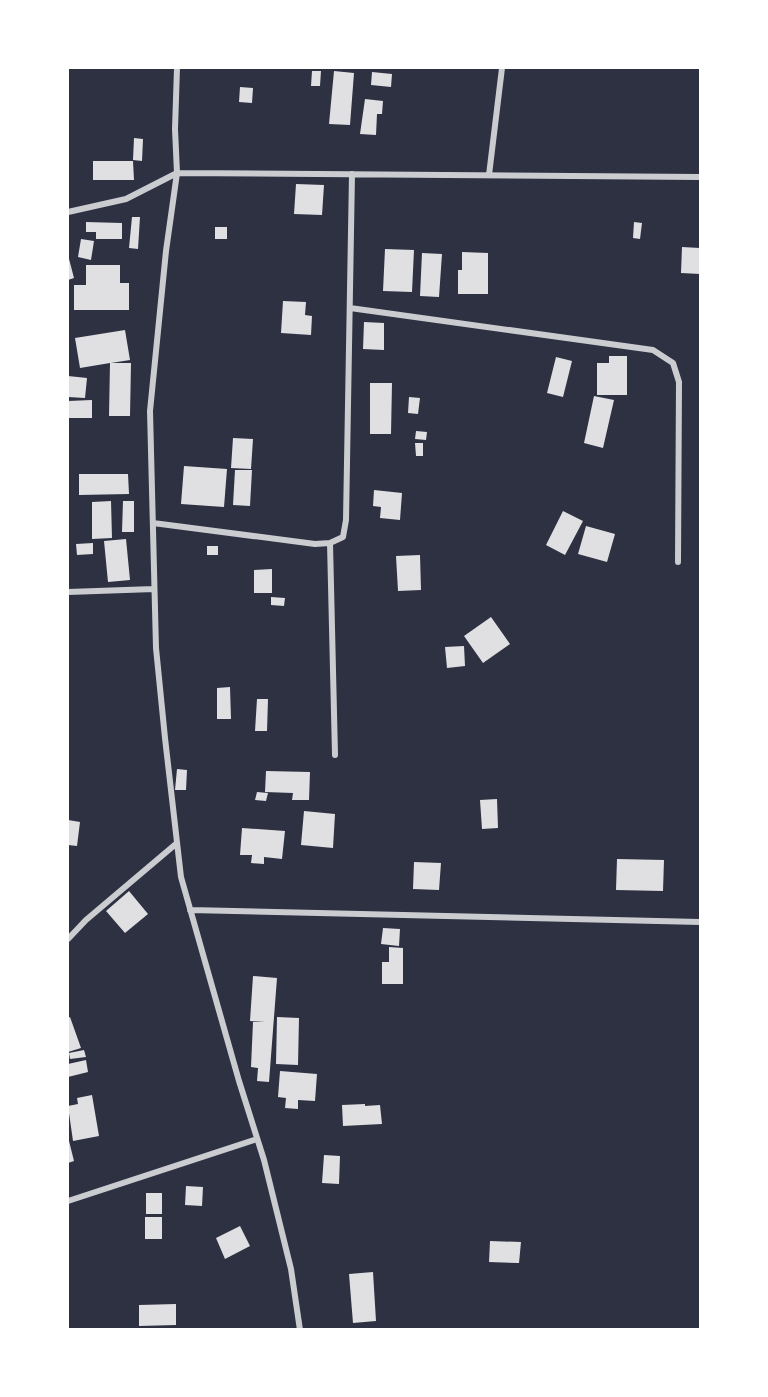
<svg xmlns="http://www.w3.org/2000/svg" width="768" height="1397" font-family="Lora,serif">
<rect width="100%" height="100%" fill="#2d3142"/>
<path fill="#e0e0e3" d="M312,71H321L320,86H311Z
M334,71L354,73L350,125L329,124Z
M372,72L392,74L391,87L371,85Z
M240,87L253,88L252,103L239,102Z
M365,99L383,101L382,114H377L376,135L360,134Z
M134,138L143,139L142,161L133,160Z
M93,161H133L134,180H93Z
M296,184L324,185L322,215L294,214Z
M132,217H140L138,249L129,248Z
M86,222L122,223V239H96V232H86Z
M634,222L642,223L640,239L633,238Z
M215,227H227V239H215Z
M81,239L94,241L91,260L78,257Z
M682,247L700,248V274L681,273Z
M385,249L414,250L412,292L383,291Z
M462,252L488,253V294H458V270H462Z
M422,253L442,254L439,297L420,296Z
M68,255L74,278L68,280Z
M86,265H120V283H129V310H74V285H86Z
M283,301L306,302L305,315L312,316L311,335L281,333Z
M364,322L384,323V350L363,349Z
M125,330L130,360L111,363H131L130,416H109L110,363L80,368L75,338Z
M609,356H627V395H597V363H609Z
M556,357L572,361L563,397L547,393Z
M68,376L87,378L85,398L68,397Z
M370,383H392L391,434H370Z
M594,396L614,400L603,448L584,443Z
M409,397L420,398L418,414L408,413Z
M92,400V418H68V401Z
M416,431L427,432L426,440L415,439Z
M233,438L253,439L251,469L231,468Z
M415,443H423V456H416Z
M184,466L227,469L224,507L181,504Z
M235,470H252L250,506L233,505Z
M79,474H128L129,494L79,495Z
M374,490L402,493L400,520L380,518L381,507L373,506Z
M111,501L112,538L92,539V502Z
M123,501H134V532H122Z
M563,511L583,521L565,555L546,545Z
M586,526L615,534L607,562L578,554Z
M126,539L130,580L108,582L104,541Z
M93,543V554L77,555L76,544Z
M207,546H218V555H207Z
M420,555L421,590L398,591L396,556Z
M272,569V593H254V570Z
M271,597L285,598L284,606L271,605Z
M491,617L510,644L483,663L464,636Z
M464,646L465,666L447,668L445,647Z
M230,687L231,719H217V688Z
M257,699H268L267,731H255Z
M177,769L187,770L186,790H175Z
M266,771L310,772L309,800H292L293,793L265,792Z
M257,792L268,793L266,801L255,800Z
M497,799L498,828L482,829L480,800Z
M304,811L335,814L333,848L301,845Z
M68,820L80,822L77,846L68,845Z
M242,828L285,831L282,859L264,857V864L251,863L252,855H240Z
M617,859L664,860L663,891L616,890Z
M414,862L441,863L439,890L413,889Z
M129,891L148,914L125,933L106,911Z
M383,928L400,929L399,946L381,944Z
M389,947L403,948V984H382V962H389Z
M253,976L277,978L269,1082L257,1081L258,1068L251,1067L253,1022H265L250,1021Z
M70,1017L81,1048L68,1052V1018Z
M277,1017L299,1018L298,1065L276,1064Z
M84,1050L86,1057L70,1059L69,1053Z
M86,1060L88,1072L68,1077V1064Z
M280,1071L317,1074L315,1101L298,1100V1109L285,1108L286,1098L278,1097Z
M92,1095L99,1136L73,1141L68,1106L78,1104L77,1098Z
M365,1104V1106L380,1105L382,1124L343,1126L342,1105Z
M68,1137L74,1161L68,1163Z
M324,1155L340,1156L339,1184L322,1183Z
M186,1186L203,1187L202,1206L185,1205Z
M146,1193H162V1214H146Z
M145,1217H162V1239H145Z
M240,1226L250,1246L225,1259L216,1238Z
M490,1241L521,1242L519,1263L489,1262Z
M373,1272L376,1321L353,1323L349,1274Z
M176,1304V1325L139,1326V1305Z"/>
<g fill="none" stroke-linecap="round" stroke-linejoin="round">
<path stroke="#caccd0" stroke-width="6" d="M177,68L175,129L177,173L166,251L150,411L156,648L165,738L181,877L239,1081L264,1160L291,1269L300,1330
M489,175L502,68
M68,212L126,199L177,173L700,177
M350,308L653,350L673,363L679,382L678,562
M153,523L315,544L330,543L343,537L346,520L352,174
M330,543L335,755
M68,592L154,589
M190,910L700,922
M68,939L86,920L177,843
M68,1201L257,1139"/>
</g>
<rect width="768" height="1397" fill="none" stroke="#ffffff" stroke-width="138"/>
</svg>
